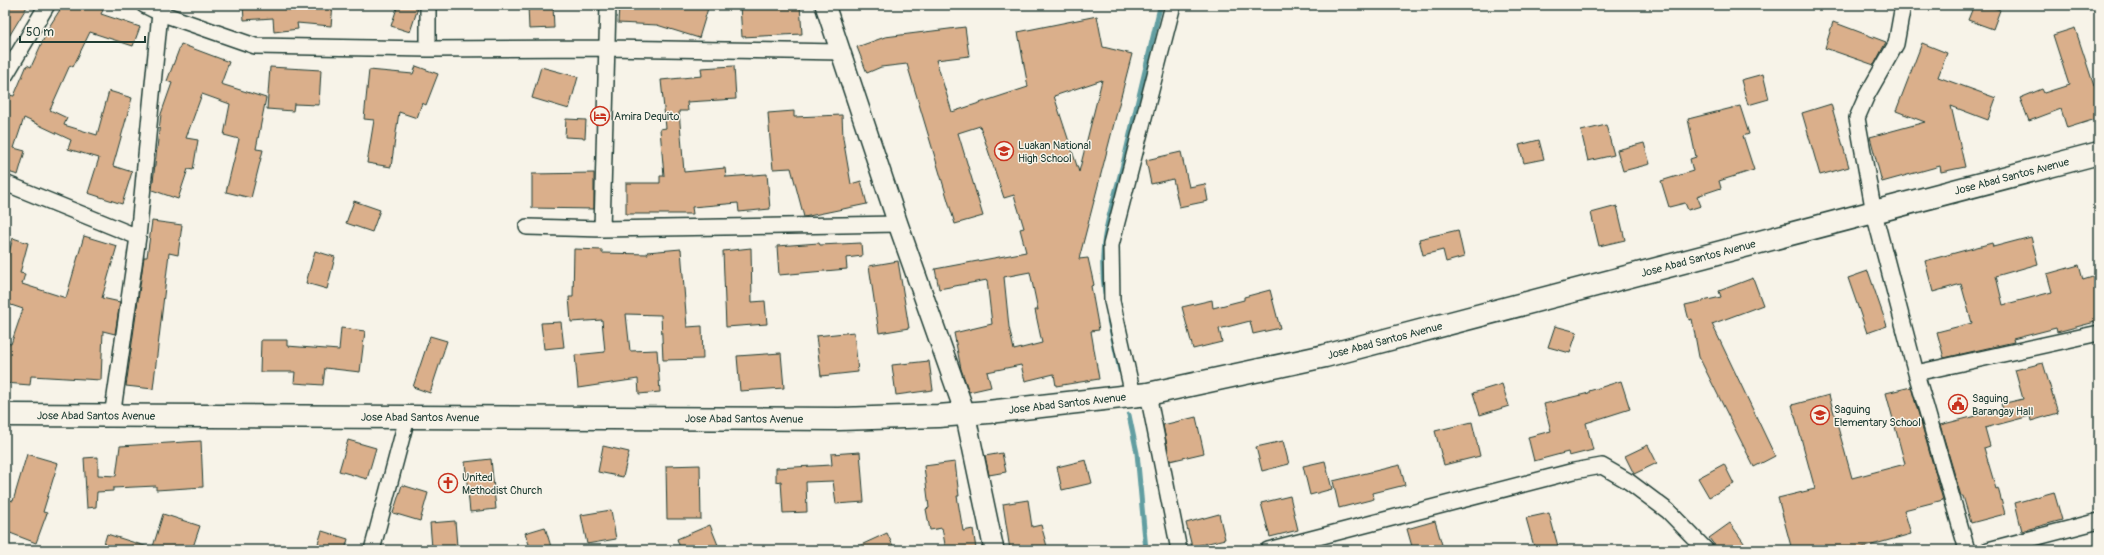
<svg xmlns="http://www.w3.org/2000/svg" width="2104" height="555" font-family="Pangolin,sans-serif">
<rect width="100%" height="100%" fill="#f7f3e8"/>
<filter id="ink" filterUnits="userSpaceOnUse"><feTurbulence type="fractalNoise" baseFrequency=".025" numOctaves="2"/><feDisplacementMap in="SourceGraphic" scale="8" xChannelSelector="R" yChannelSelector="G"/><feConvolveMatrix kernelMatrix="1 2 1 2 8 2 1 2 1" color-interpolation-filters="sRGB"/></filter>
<g filter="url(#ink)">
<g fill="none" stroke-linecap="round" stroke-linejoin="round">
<path stroke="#629ea1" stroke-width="5" d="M1105,293C1097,242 1111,212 1123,164C1135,112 1147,60 1160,7
M1109,320L1120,371
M1129,415L1137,453L1146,550"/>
</g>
<path fill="#daaf8b" stroke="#1f3d34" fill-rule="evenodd" d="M5,5H28L5,43Z
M63,5H94L103,10L101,14L140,27L133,46L90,32L73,67L70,65L50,110L67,118L64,125L97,135L109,91L132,98L113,166L132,172L122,204L88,193L99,158L68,149L71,140L24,118L14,148L25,151L18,175L5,171V94L14,96L27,65L31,67L49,27Z
M243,5H333L331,26L297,23L298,29L274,32L273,18L244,20Z
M398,5H419L410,32L391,26Z
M528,5H553L554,28L529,29Z
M619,5H709L699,38L657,25L618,23Z
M740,5H800L802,34L742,37Z
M1974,5H1987L2000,10L1993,29L1968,20Z
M1097,16L1103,47L1132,54L1079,259L1088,258L1094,285L1091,286L1099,330L1091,331L1099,379L1056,386L1054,374L1025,381L1021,365L987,372L991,387L969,392L961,369L954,333L992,324L987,280L939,289L935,269L1026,252L1020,229L1024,228L1014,195L1004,198L980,126L958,133L983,216L955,224L907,64L881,67L867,73L857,47L885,37L965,27L969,56L936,60L952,112L1028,87L1018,32ZM1102,80L1079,172L1054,96ZM1030,272L1038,310H1035L1042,343L1014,350L1009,327L1004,277Z
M1833,22L1886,42L1874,65L1825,48Z
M2075,28L2094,86L2099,84V118L2067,128L2061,109L2029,121L2020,98L2042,89L2044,93L2069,85L2053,35Z
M1922,43L1947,53L1938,77L1996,98L1988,120L1951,106L1965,167L1941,172L1940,166L1882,182L1870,137L1925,122L1896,111Z
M181,44L229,62L221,84L266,98L256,149L263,150L251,198L226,192L239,139L224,135L230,104L202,94L186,138L198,140L193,170L188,169L178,199L152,190L161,114L172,83L167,81Z
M416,66L438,74L426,105L422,103L417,118L399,112L391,167L367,163L374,120L364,119L369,70L413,74Z
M734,66L736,99L687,102L688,111H679L684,172L725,168L726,177L767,174L770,209L739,212L738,203L692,207L693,214H626V183H660V176H664L660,129L666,128L661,80L702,76L701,68Z
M270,67L321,70L319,105L294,104L293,111L267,109Z
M541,67L578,77L569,109L532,98Z
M1763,74L1769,99L1748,105L1741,80Z
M1831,104L1849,167L1820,175L1802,113Z
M1740,106L1749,134L1743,136L1754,170L1719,181L1721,188L1697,196L1701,206L1688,210L1685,203L1669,207L1661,181L1693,171L1690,159L1696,157L1688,119Z
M794,111V117L842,115L843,138L851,184L861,181L867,204L804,217L791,168L773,169L770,139L768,113Z
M566,119L586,120L585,138L565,137Z
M1606,125L1614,155L1588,161L1581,131Z
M1539,140L1544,159L1524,163L1519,145Z
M1644,143L1650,164L1623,171L1617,150Z
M1181,152L1189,187L1205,184L1208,201L1179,207L1173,179L1151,184L1146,160Z
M594,173V209L532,208V174Z
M354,201L380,210L372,232L346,223Z
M1617,206L1625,240L1599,246L1591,213Z
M152,221L182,225L178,255L169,253L153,389L126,386L144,257H147Z
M1458,230L1464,257L1446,262L1443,250L1423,255L1419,239Z
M84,236L117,246L102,298L120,302L115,334L103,331L101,380L31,376L30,385L5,383V343L11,344L23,309L5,303V267L13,238L28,243L20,273L25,274L22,284L66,298Z
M2031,237L2038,264L1996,276L2003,305L2052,292L2047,274L2079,265L2083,280L2099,275V321L2057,332L2056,328L2013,339L2014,342L1944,358L1937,332L1972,323L1961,284L1933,292L1925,261L1992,243L1993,247Z
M819,243L820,245L861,243L862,256L846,258L847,269L779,275L777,246Z
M751,248L752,302L765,301L767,324L726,327L723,251Z
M574,249L602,250V253L648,254L647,252L681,249L687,327L702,326L703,359L663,360L661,315L626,314L630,351L657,350L660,392L639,394L638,379L578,388L575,355L605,352L602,320L571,322L569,297H573Z
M315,251L335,257L327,289L306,283Z
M898,261L909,328L879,333L869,266Z
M1868,271L1887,326L1867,333L1848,278Z
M1753,278L1763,305L1712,324L1775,456L1754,467L1699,357L1692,319L1689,320L1685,305L1721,297L1719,291Z
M1270,290L1280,328L1253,334L1250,321L1219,329L1222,342L1193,349L1182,307L1212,300L1213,308L1244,300V297Z
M561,322L564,347L544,349L541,323Z
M1555,326L1577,332L1570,353L1548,347Z
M341,328L365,331L360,372L325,368L323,385L294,383L295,372H260L261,340H287V346L339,350Z
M854,332L858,372L821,376L816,336Z
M430,336L447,341L430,393L413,387Z
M781,353L784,388L740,391L737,356Z
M929,361L933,390L896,395L892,365Z
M2043,363L2058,413L2031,421L2030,416L1985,428L1990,446L1984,448L1996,489L1998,488L2005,514L1971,523L1963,496H1961L1940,425L2003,409L2001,404L2023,399L2015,370Z
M1621,381L1630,409L1586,423L1593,450L1569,456L1568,452L1534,461L1528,437L1551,431L1544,404L1589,393V391Z
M1502,384L1509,406L1480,415L1473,393Z
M1911,387L1943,500L1904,510L1911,534L1861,548V550H1792L1778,498L1815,489L1792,405L1829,395L1852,478L1905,464L1886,393Z
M1196,417L1204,453L1170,461L1163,425Z
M1472,422L1480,456L1444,465L1435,431Z
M348,440L376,448L367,479L339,471Z
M201,441L203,487L156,490V486L113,488V491L97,492L96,507L87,508L84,458L98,457V475L116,476L120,446Z
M1283,441L1289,464L1262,471L1256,447Z
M1648,445L1657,463L1634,474L1625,456Z
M603,446L629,452L623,477L598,472Z
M860,452L864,502L836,504L833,481L806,482L807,512L783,513L781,481L776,482V468L832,465L831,454Z
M1002,453L1006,472L989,475L985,456Z
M27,454L58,463L43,512L47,513L36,543L5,531V498L13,501Z
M491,459L496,509L470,512L465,462Z
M1086,460L1092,483L1062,490L1057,467Z
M1325,461L1332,489L1310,495L1303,466Z
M955,462L959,496H957L963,531L973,529L976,549L946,550L942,528L930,530L926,509L929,508L924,466Z
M1724,464L1734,484L1709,497L1698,478Z
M700,465L701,519H667L666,466Z
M1400,465L1405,485L1373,493L1374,499L1339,508L1333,481Z
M402,485L428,493L420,521L393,513Z
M2054,492L2062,520L2022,531L2015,503Z
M1290,496L1298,530L1270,537L1261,503Z
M1028,500L1032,527L1041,525L1048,550H1010L1003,504Z
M611,510L616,539L587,544L581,515Z
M1549,513L1559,550H1535L1526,518Z
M163,514L200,526L192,550H152Z
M1219,514L1225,539L1192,547L1186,523Z
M455,521L457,546L432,548L430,523Z
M1435,521L1443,548L1413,550L1407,529Z
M1730,523L1749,550H1718L1709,538Z
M710,525L720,550H681L677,539Z
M545,527L552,550H531L525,533Z
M322,531L348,539L345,550H316Z
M887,533L895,550H850Z
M107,534L148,547L147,550H102Z"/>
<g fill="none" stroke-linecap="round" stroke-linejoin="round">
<g stroke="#1f3d34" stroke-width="18">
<path id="minor" d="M144,5L160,13L255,46L428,49L606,48L840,52
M1903,5L1896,44L1867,95L1857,118L1874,213L1916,373L1967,550
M428,49V5
M5,76L47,5
M5,183L138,237
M527,227L602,229L898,224
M602,229L608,5
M1916,373L2099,333
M1148,394L1179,550
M1133,395L1112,301L1111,245L1173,5
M112,417L138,237L160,13
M372,550L407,418
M1268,550L1574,471L1602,466L1628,481L1668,511L1706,550
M1988,550L2099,521"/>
</g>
<g stroke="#1f3d34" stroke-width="22">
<path id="tertiary" d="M825,5L898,224L965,413L994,550"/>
</g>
<g stroke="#1f3d34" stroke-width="25">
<g id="trunk">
<path id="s1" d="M5,415L839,419L938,416L988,412L1148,394L1325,356L2099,153"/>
</g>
</g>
<use href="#minor" stroke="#f7f3e8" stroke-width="15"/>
<use href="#tertiary" stroke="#f7f3e8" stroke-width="19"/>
<use href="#trunk" stroke="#f7f3e8" stroke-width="22"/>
</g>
</g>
<defs>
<g id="hotel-ring" transform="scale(1)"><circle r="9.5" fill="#f7f3e8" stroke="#c8321e" stroke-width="1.5"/><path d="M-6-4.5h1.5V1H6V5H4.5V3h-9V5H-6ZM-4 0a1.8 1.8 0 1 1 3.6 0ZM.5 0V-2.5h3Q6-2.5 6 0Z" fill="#c8321e"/></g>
<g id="school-ring" transform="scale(1)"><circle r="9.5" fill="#f7f3e8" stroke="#c8321e" stroke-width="1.5"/><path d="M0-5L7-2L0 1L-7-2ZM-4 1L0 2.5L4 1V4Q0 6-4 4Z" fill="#c8321e"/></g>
<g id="civic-ring" transform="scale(1)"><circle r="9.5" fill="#f7f3e8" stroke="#c8321e" stroke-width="1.5"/><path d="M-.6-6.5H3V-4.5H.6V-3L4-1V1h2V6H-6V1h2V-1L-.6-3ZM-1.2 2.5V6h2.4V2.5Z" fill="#c8321e"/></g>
<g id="church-ring" transform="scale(1)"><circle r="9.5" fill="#f7f3e8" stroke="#c8321e" stroke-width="1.5"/><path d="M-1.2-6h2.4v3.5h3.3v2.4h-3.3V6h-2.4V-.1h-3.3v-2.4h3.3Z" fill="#c8321e"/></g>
</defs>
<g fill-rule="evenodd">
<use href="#hotel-ring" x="600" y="116"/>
<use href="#school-ring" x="1004" y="151"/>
<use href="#civic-ring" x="1958" y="404"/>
<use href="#school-ring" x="1820" y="415"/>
<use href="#church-ring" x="448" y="483"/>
</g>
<g text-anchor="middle" stroke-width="3" stroke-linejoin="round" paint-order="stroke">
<g font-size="11" fill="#1f3d34" stroke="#f7f3e8" text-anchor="start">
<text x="614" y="120">Amira Dequito</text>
<text x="1018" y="149">Luakan National<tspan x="1018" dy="13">High School</tspan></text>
<text x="1972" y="402">Saguing<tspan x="1972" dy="13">Barangay Hall</tspan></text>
<text x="1834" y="413">Saguing<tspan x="1834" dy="13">Elementary School</tspan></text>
<text x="462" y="481">United<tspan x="462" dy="13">Methodist Church</tspan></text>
</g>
<g font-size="11" fill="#1f3d34" stroke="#f7f3e8">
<text dy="4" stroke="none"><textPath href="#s1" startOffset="2035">Jose Abad Santos Avenue</textPath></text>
<text dy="4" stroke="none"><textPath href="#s1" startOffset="1711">Jose Abad Santos Avenue</textPath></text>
<text dy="4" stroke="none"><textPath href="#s1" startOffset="1387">Jose Abad Santos Avenue</textPath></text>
<text dy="4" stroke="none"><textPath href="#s1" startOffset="1063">Jose Abad Santos Avenue</textPath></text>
<text dy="4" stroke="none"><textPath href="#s1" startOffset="91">Jose Abad Santos Avenue</textPath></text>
<text dy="4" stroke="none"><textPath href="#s1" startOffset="415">Jose Abad Santos Avenue</textPath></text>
<text dy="4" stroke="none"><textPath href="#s1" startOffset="739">Jose Abad Santos Avenue</textPath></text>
</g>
</g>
<rect width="2104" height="555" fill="none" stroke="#f7f3e8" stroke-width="20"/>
<rect x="10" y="10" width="2084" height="535" fill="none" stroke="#1f3d34" stroke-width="1.5" filter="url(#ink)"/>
<path d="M20 36v6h125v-6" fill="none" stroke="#1f3d34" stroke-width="2"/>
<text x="26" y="36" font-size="12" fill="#1f3d34" stroke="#f7f3e8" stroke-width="3" paint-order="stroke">50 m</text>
</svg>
